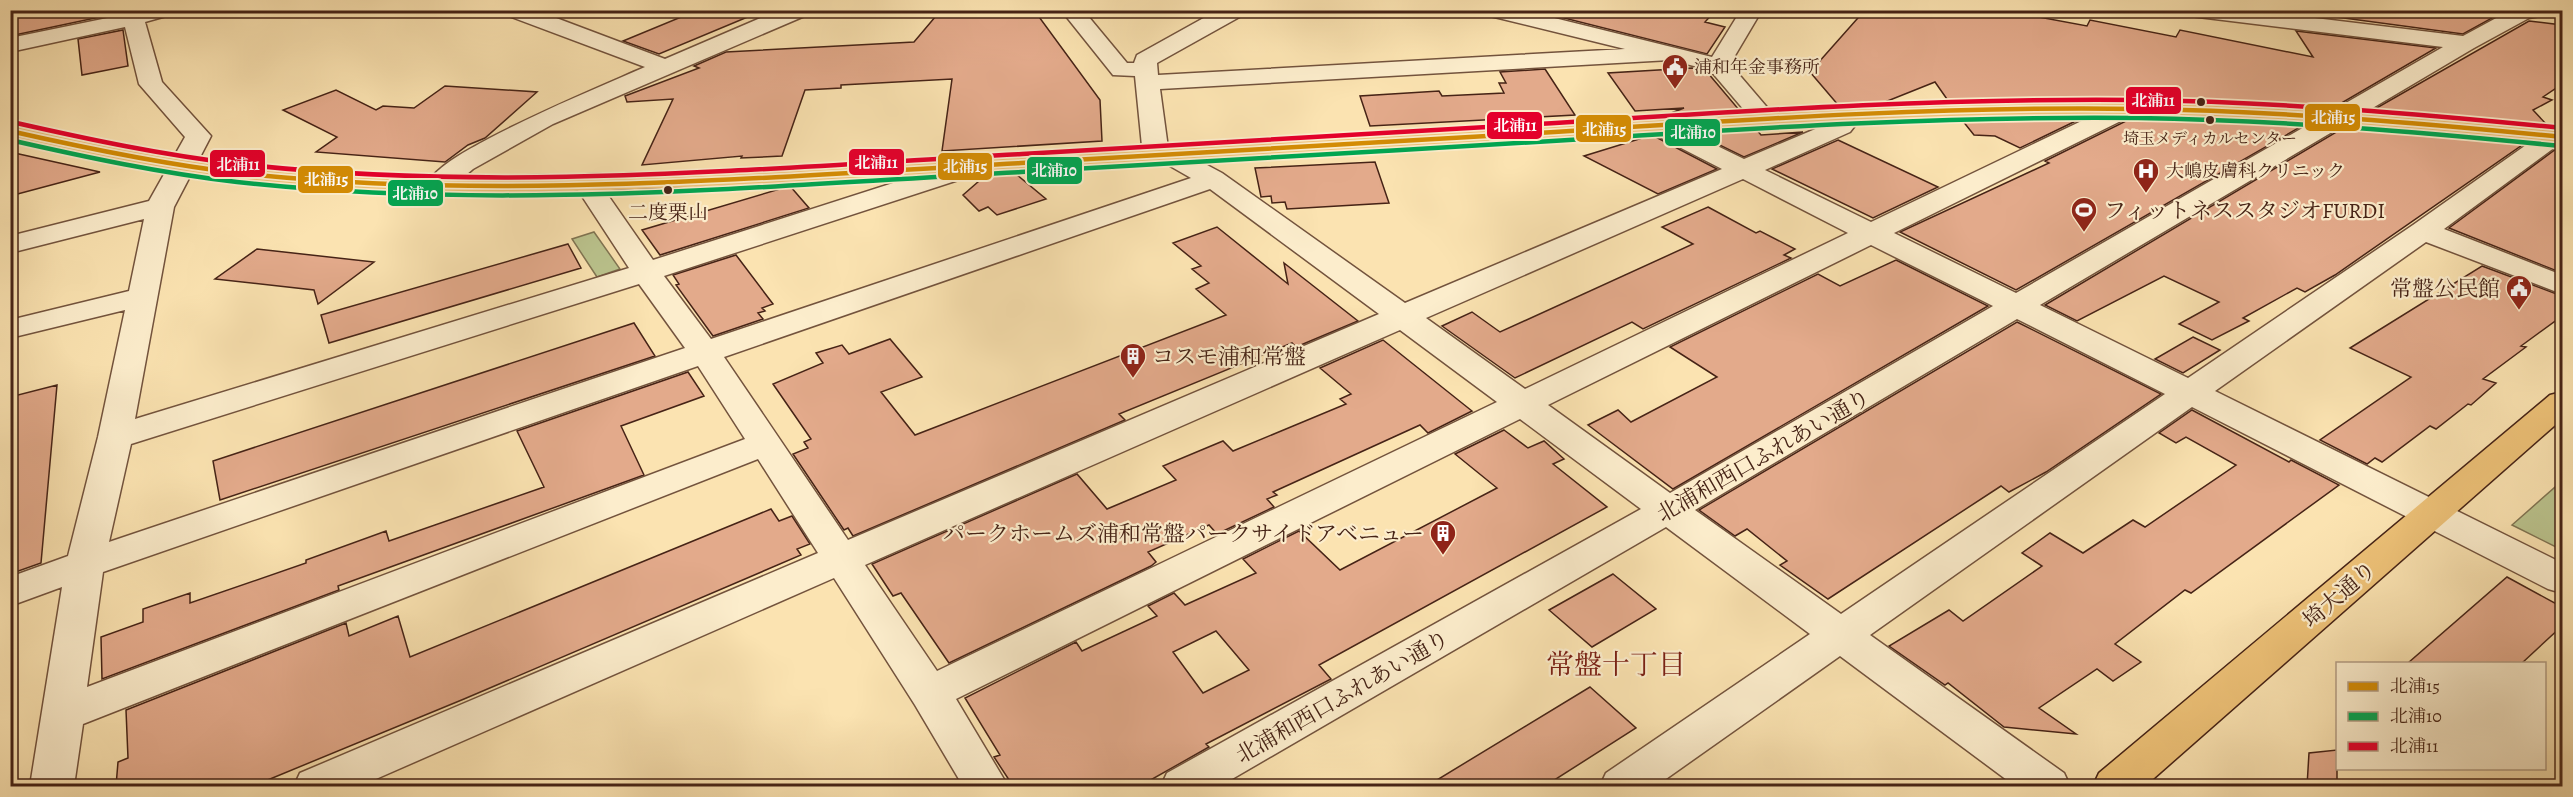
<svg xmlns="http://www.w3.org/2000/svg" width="2573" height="797" font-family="Alegreya,'Noto Serif JP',serif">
<rect width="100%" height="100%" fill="#fbe3b1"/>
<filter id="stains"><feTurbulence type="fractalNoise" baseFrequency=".00333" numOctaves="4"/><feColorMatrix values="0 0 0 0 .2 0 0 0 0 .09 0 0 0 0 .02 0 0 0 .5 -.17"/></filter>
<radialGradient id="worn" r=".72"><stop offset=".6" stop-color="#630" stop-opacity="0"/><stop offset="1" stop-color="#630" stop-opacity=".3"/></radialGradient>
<path fill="#bbc48e" stroke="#807452" stroke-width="1.5" d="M594,232L620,269L597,277L572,239Z
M2562,481V550L2512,525Z"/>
<path fill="#e3aa8b" stroke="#462316" stroke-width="1.5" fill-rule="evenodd" d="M28,10H118L119,13L10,36V14Z
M698,10L762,11L659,54L623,41Z
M941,10H1034L1100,100L1102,141L942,151L952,79L841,85V88L805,90L782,156L741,158L742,156L642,165L673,99L627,102L625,96L699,68L694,66L726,52L914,42Z
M1561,10H1716L1705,22L1725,27L1707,54L1560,17Z
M1865,10H2024L2023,14L2087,26L2090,20L2176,37L2180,30L2313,57L2296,31L2436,48L2333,108L2079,99L1949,102L1935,82L1880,104L1839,106L1810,72Z
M2284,10H2488L2480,15L2494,17L2463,34Z
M2529,21L2562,25V84L2543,97L2552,100L2533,110L2547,125L2373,110Z
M123,30L128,66L82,75L78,39Z
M1692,68L1707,72L1740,111L1666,115L1684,108L1635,111L1608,73Z
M1545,69L1575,115L1370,126L1360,96L1439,91L1442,96L1504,93L1499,83H1506L1500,72Z
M445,86L537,92L485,138L468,145L445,162L316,152L337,137L283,110L336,90L376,110L383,106L414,108Z
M2082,118L2020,148L1995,136L1974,135L1962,120Z
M2130,119L2302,126L2016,290L1900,232L2049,163L2045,161Z
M2343,128L2525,143L2335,275L2305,292L2297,288L2243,318L2249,321L2212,340L2179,324L2219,302L2164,276L2077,321L2045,305Z
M1756,129L1761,135L1803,132L1744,157L1695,133Z
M1652,135L1717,169L1658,194L1584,156Z
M1838,140L1938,187L1873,218L1772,169Z
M2560,146H2562V273L2449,228Z
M10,152L100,172L10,196Z
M1375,162L1389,203L1287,209L1285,202L1272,203L1271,196L1261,197L1255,168Z
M1016,174L1046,199L997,215L988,207L979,211L963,195L986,175Z
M790,186L809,208L660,255L642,230Z
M1708,207L1756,233L1760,231L1795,249L1784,255L1791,258L1643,329L1632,322L1515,378L1442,326L1472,312L1500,332L1693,244L1662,227Z
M1217,227L1288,284L1284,263L1358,321L1296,347L1292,343L1119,414L1125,420L853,536L848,528L844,530L793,454L808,448L804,442L811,439L773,384L823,363L816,353L842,345L849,354L890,339L922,377L881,392L915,435L1226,315L1196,289L1209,283L1192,269L1201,266L1173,243Z
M568,244L581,268L329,343L321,315Z
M257,249L374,262L318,304L314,290L215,279Z
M736,255L773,304L762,308L765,311L758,313L763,319L713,336L676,285L679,284L673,275Z
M1896,260L1988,306L1673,489L1588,425L1618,410L1631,422L1717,377L1670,347L1818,274L1840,286Z
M2482,266L2562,296V316L2521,346L2526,347L2483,379L2496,383L2471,405L2468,404L2436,429L2430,426L2382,462L2375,458L2367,464L2320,440L2411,377L2350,348Z
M2017,322L2161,394L2046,472L2009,492L2001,486L1828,599L1780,565L1787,561L1747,529L1735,536L1699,510Z
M634,323L655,356L220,500L213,461Z
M2193,337L2220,350L2183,373L2155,359Z
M1383,340L1472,411L1428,433L1420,425L1273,492L1277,495L1267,499L1274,507L1217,534L1209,525L1148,552L1156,562L1151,566L949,663L901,593L893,596L872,564L1077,474L1107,509L1176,480L1163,466L1223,441L1233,451L1346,404L1340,399L1351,394L1320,368Z
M688,372L704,396L621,426L644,475L338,586L339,590L102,679L101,637L143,622V609L190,593V603L306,563V560L386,531L389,541L544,487L517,431Z
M57,385L41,563L10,574V397Z
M2192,410L2289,462L2291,460L2339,485L2191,593L2185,590L2115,644L2141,662L2113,681L2097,669L2039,708L2076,734L2004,727L1948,683L1945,685L1889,646L1949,610L1963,621L2042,566L2022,553L2050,533L2083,553L2133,520L2145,527L2236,465L2186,437L2176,443L2159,433Z
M1504,430L1528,448L1544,441L1564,459L1553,464L1607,507L1319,665L1331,679L1206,744L1209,747L1140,786H1013L994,757L1000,755L965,698L1076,642L1082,651L1157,616L1148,606L1174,593L1185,605L1256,573L1243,559L1299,531L1340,570L1497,488L1455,454ZM1216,631L1249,670L1203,693L1173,652Z
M771,509L779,521L792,516L810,544L797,549L801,555L464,699L253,786H116L118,762L128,758L126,710L346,623L349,636L398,616L410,657Z
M1613,574L1656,609L1592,647L1549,610Z
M2507,577L2562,607V626L2522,663H2408Z
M1590,687L1636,728L1545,786H1427Z
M2337,750V786H2307L2309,753Z"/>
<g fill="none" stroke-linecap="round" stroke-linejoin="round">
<g stroke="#73533d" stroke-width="3">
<path id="street" d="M120,10H172L170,15L145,22L162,82L211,136L174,207L135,419L629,268L574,184L578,178L587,176L596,178L653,260L968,159L977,157L986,159L990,165L986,171L664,276L711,339L1191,178L1163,162L1156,164L1147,161L1143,156L1135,76L1113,75L1061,10H1083L1127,63H1134L1137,55L1218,10H1245L1243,15L1157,63L1158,75L1625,49L1486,15L1484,10H1522L1712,57L1741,10H1762L1730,64L1777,119L1774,124L1765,126L1756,124L1710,70L1670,60L1160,89L1168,148L1179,150L1222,173L1405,303L1722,169L1646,130L1643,125L1646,120L1655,118L1664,120L1744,159L1832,122L1829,116L1832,111L1841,109L1850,111L1857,123L1850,132L1765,170L1871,222L2117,104L2126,102L2135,104L2138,109L2135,114L1894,233L2016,293L2443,47L2190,16L2182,15L2180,10H2248L2463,36L2511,10H2549L2547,15L2529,18L2474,48L2040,305L2188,378L2413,225L2546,131L2555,128L2562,130V142L2444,229L2562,275V294L2426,242L2215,391L2562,563V593L2548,589L2192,407L1870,635L2064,773L2070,786H2015L1840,656L1656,786H1600L1606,773L1810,634L1666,527L1220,786H1161L1167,773L1641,509L1520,419L956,699L1008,786H963L915,705L834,578L360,786H294L300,773L818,553L758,459L83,724L74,786H30L62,587L10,606V577L68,556L98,437L125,310L10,338V320L129,291L144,219L10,253V236L149,201L185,137L139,84L125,27L10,52V38L122,15ZM1743,179L1848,233L1525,389L1426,318ZM1210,189L1379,314L848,540L724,357ZM1871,245L1993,306L1670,493L1548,405ZM639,284L685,348L109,542L131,444ZM2017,319L2165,394L1841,614L1695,510ZM1400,330L1497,402L937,671L865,565ZM698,366L745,439L87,687L103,572Z
M504,10H535L665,59L779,10H809L807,15L553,124L473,169L447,191L438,193L429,191L425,185C440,164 466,151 488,139C539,112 592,90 645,67L506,15Z"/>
</g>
<g stroke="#462316" stroke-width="3">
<path id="highway" d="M2079,101C2241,103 2401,112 2562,129V144C2400,129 2238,116 2075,116C1895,116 1715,129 1535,141C1360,151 1184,162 1009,172C885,178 761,185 636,189C427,197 214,194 10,139V124C296,195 590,177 882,162C1100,152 1319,139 1538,125C1718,114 1898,103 2079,101Z
M2562,392V419L2145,786H2093L2099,773L2550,395Z"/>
</g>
<use href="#street" fill="#fcedcc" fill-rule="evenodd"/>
<use href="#highway" fill="#eec278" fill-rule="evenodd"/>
<g stroke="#fcedcc" stroke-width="8">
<path id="bus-1" d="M10,131C85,148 161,164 238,173C496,201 763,177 1021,163C1210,153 1398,142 1586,130C1770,118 1954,106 2139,109C2280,111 2421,123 2562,137"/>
</g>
<g stroke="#fcedcc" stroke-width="8">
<path id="bus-2" d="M10,140C85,157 160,173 237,182C496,211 762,186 1021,172C1209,162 1397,150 1585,139C1769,127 1953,116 2138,118C2279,120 2420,132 2561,146"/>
</g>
<g stroke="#fcedcc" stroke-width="8">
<path id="bus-3" d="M12,122C87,139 162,155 239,164C497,193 764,168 1022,154C1211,144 1399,133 1587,121C1771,109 1955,98 2139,100C2280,102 2421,114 2562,128"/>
</g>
<use href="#bus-1" stroke="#d48c04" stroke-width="4.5"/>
<use href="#bus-2" stroke="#00a651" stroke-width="4.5"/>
<use href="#bus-3" stroke="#e4002b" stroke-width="4.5"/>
</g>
<defs>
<g id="civic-pin" transform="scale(1.35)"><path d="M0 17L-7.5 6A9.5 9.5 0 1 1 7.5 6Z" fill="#8f2418" stroke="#fcedcc"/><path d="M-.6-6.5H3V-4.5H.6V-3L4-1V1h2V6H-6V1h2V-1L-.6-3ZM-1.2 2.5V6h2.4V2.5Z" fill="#fff"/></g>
<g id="hospital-pin" transform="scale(1.35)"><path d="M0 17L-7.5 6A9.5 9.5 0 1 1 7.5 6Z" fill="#8f2418" stroke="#fcedcc"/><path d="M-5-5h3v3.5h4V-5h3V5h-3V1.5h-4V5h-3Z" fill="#fff"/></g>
<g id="stadium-pin" transform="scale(1.35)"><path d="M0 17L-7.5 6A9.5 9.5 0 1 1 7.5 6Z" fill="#8f2418" stroke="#fcedcc"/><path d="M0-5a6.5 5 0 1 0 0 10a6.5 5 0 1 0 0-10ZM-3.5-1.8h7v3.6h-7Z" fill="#fff"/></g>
<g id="building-pin" transform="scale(1.35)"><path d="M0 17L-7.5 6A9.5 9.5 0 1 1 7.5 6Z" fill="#8f2418" stroke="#fcedcc"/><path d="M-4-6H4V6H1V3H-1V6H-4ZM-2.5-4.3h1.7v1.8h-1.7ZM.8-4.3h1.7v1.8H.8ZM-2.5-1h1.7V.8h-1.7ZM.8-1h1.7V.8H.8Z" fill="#fff"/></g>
</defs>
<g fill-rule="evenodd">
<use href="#civic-pin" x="1675" y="67"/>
<use href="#hospital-pin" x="2146" y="171"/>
<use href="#stadium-pin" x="2084" y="210"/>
<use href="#civic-pin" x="2519" y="288"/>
<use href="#building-pin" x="1133" y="356"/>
<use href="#building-pin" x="1443" y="533"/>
</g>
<g fill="#462316" stroke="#fcedcc" stroke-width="2">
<circle cx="2201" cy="102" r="5"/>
<circle cx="2210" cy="120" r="5"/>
<circle cx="668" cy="190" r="5"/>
</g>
<g text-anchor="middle" stroke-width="4.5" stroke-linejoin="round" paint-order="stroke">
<g font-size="16" fill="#462316" stroke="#fcedcc">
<text x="2210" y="144">埼玉メディカルセンター</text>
</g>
<g font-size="18" fill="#462316" stroke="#fcedcc" text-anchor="start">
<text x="1694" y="73">浦和年金事務所</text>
<text x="2166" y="177">大嶋皮膚科クリニック</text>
</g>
<g font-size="20" fill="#462316" stroke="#fcedcc">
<text x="668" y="219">二度栗山</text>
</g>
<g font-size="22" fill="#462316" stroke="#fcedcc" text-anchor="start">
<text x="2104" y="218">フィットネススタジオFURDI</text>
<text x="2500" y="296" text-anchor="end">常盤公民館</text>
<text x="1152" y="364">コスモ浦和常盤</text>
<text x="1424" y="541" text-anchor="end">パークホームズ浦和常盤パークサイドアベニュー</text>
</g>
<g font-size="22" fill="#462316" stroke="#fcedcc">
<text transform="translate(1763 455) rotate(-30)" y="8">北浦和西口ふれあい通り</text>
<text transform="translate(2339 594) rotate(-41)" y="8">埼大通り</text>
<text transform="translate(1342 696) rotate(-30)" y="8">北浦和西口ふれあい通り</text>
</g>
<g font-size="28" fill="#7a1f14" stroke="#fcedcc">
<text x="1616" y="674">常盤十丁目</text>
</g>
</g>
<g stroke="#fcedcc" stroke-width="2">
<rect x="2125" y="86" width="57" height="29" rx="6" fill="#e4002b"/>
<rect x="2304" y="103" width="57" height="29" rx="6" fill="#d48c04"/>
<rect x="1486" y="111" width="57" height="29" rx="6" fill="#e4002b"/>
<rect x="1575" y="114" width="57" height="29" rx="6" fill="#d48c04"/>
<rect x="1664" y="118" width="57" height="29" rx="6" fill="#00a651"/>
<rect x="848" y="148" width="57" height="28" rx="6" fill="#e4002b"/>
<rect x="209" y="149" width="57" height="29" rx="6" fill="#e4002b"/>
<rect x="937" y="152" width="56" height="29" rx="6" fill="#d48c04"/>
<rect x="1026" y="156" width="57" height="29" rx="6" fill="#00a651"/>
<rect x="297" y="165" width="57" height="29" rx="6" fill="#d48c04"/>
<rect x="387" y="179" width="57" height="28" rx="6" fill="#00a651"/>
</g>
<g font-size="16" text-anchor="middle" font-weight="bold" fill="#fff">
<text x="2153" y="106">北浦11</text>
<text x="2333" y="123">北浦15</text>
<text x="1515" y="131">北浦11</text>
<text x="1604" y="135">北浦15</text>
<text x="1693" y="138">北浦10</text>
<text x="876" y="168">北浦11</text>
<text x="238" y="170">北浦11</text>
<text x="965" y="172">北浦15</text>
<text x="1054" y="176">北浦10</text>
<text x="326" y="185">北浦15</text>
<text x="415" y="199">北浦10</text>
</g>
<rect width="2573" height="797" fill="none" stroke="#fbe3b1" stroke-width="36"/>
<rect x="12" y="12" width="2549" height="773" fill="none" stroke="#462316" stroke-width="3"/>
<rect x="18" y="18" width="2537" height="761" fill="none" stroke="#462316" stroke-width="1.5"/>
<rect x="2336" y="662" width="210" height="108" fill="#fcedcc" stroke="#b39c83" stroke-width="1.5"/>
<rect x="2348" y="682" width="30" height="9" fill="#d48c04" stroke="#b39c83" stroke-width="1.5"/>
<text x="2390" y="692" font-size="18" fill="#462316">北浦15</text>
<rect x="2348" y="712" width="30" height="9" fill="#00a651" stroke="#b39c83" stroke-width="1.5"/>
<text x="2390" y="722" font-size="18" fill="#462316">北浦10</text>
<rect x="2348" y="742" width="30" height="9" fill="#e4002b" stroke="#b39c83" stroke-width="1.5"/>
<text x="2390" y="752" font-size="18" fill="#462316">北浦11</text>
<rect width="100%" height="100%" filter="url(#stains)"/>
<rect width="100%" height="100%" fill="url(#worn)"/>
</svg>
